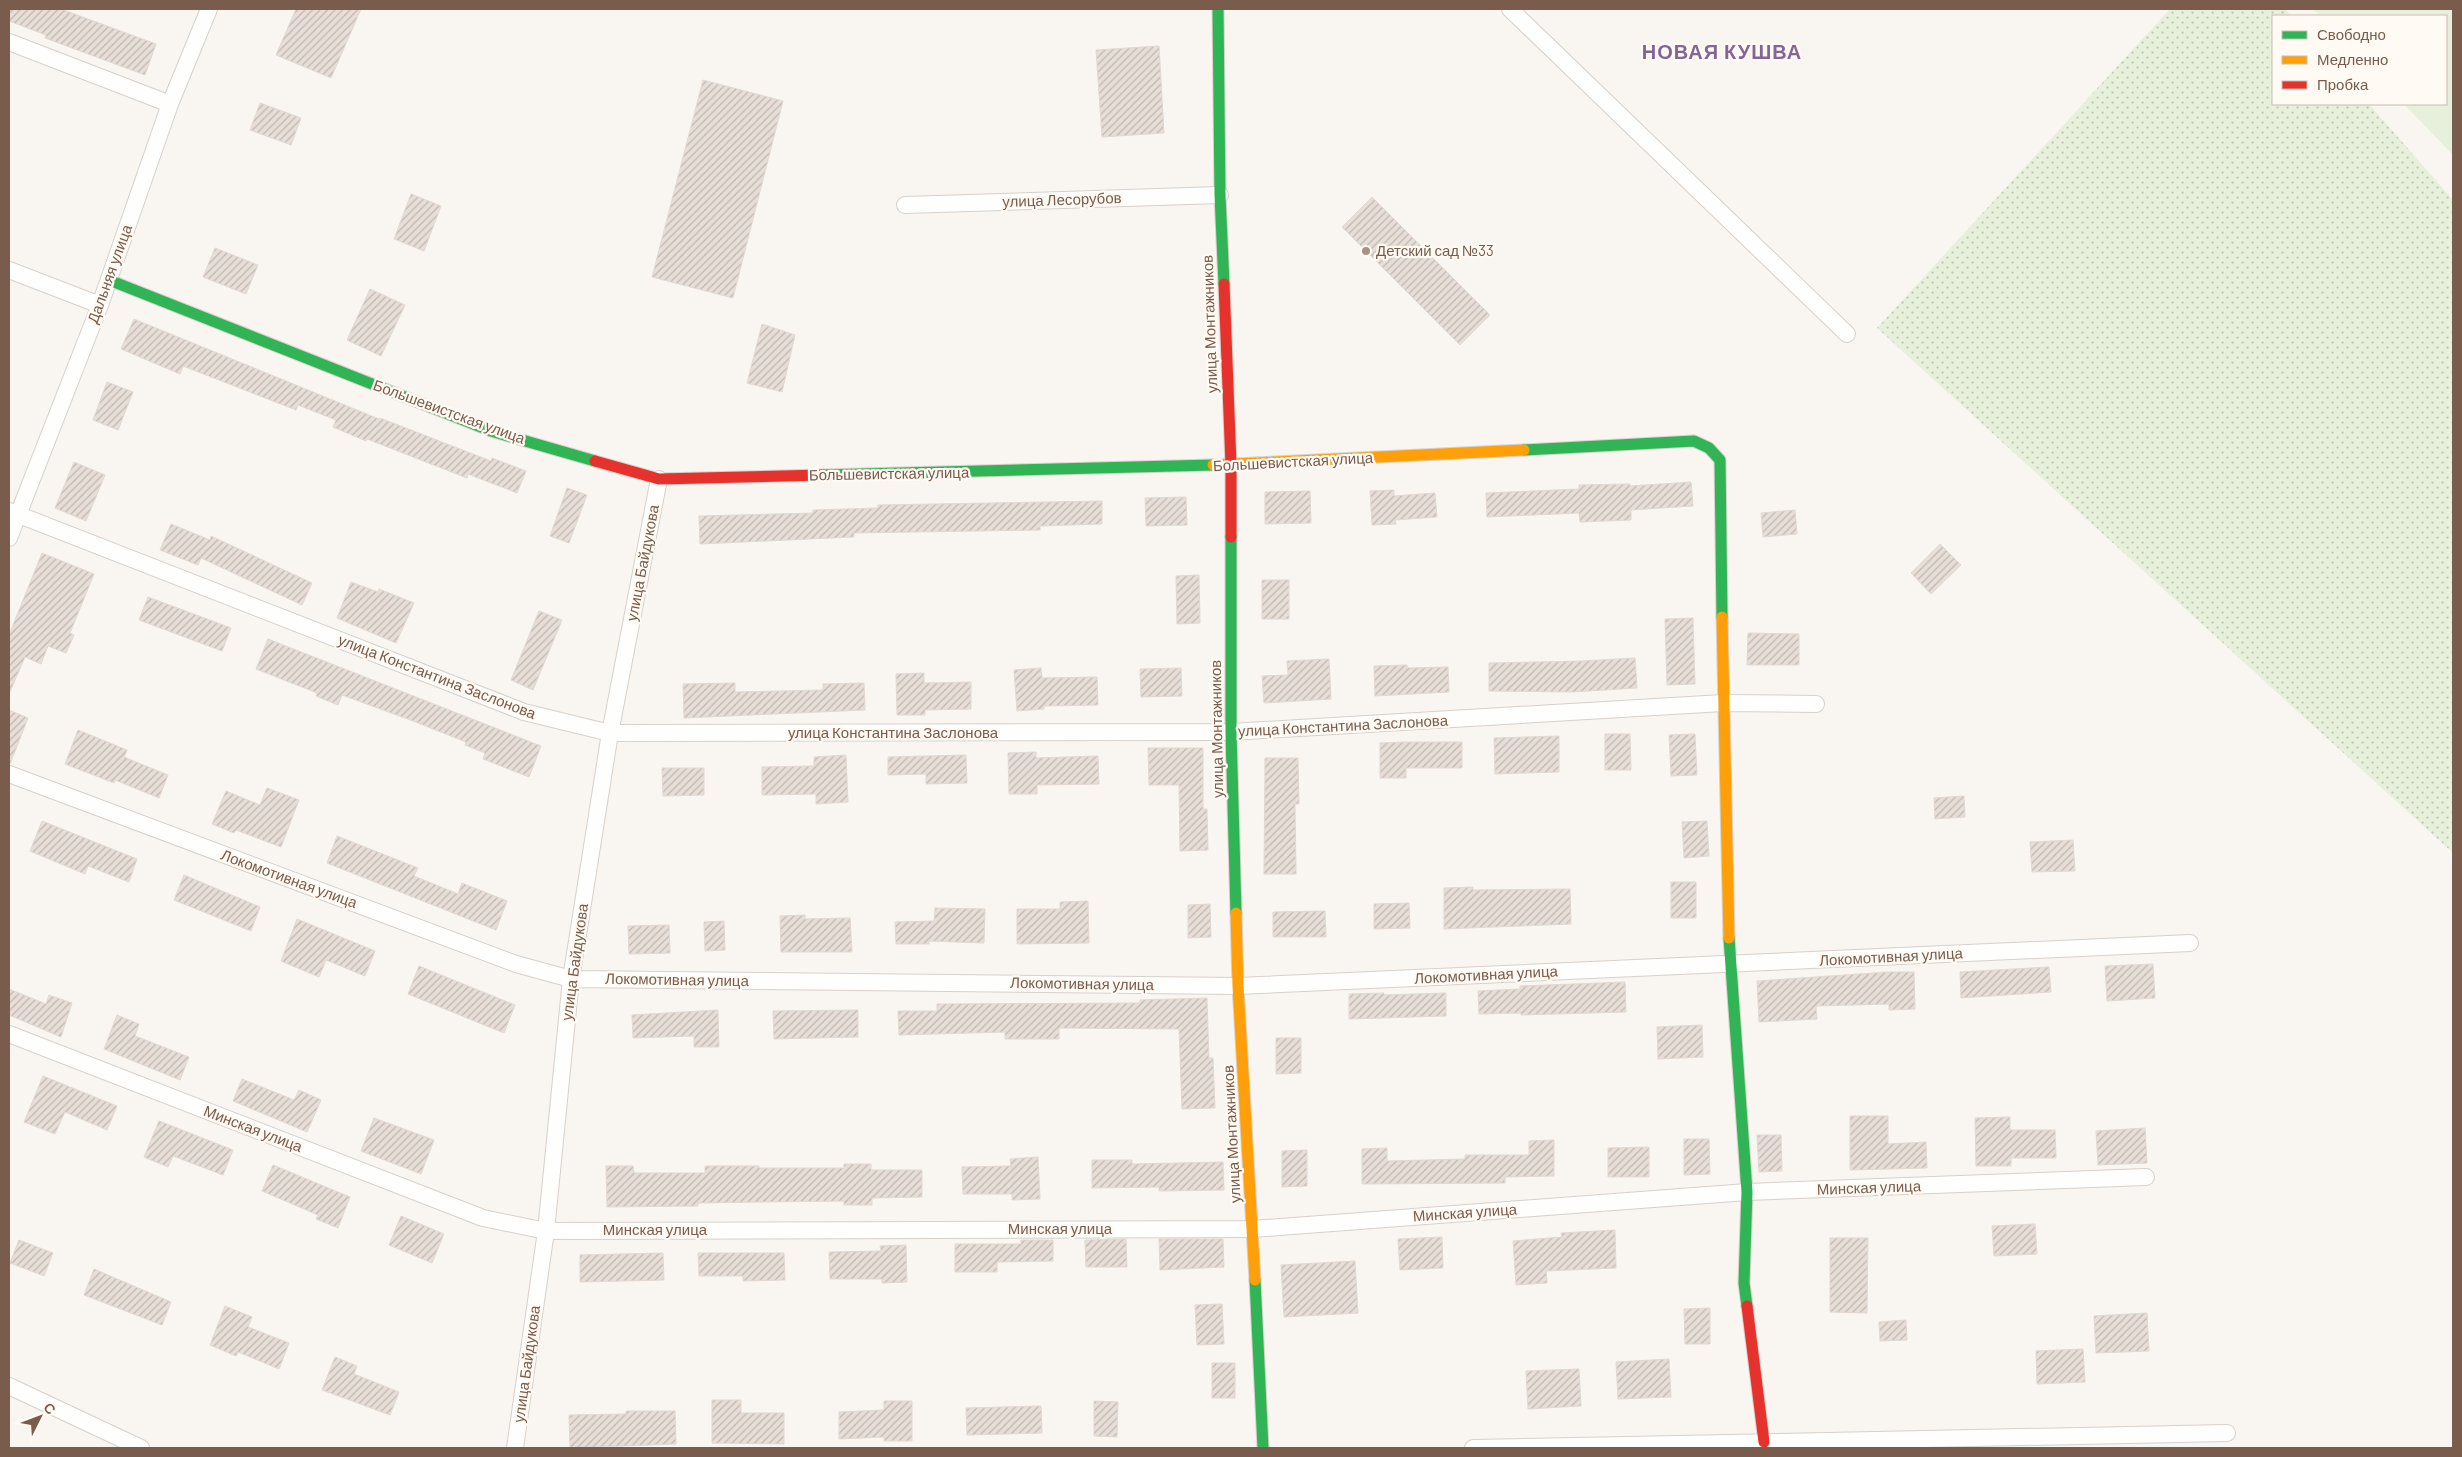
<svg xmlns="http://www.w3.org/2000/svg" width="2462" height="1457" font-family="Barlow,sans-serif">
<defs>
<pattern id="grass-dots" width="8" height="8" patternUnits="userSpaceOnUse" patternTransform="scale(1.25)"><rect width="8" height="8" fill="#e7f0db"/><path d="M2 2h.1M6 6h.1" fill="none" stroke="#c0c6b4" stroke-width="1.8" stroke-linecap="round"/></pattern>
<pattern id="building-hatch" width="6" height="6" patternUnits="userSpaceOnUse" patternTransform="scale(1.25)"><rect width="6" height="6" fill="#e6ded7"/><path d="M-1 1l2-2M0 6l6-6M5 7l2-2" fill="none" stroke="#bfb7b1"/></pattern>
</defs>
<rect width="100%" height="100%" fill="#f9f5f0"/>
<path fill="url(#grass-dots)" d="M2170,9H2285L2291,16H2273V104H2369L2453,200L2452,852L1877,328Z"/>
<path fill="#e7f0db" d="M2313,9H2453V155L2404,104H2446V16H2320Z"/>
<path fill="url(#building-hatch)" stroke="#e2d8d2" d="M9,9H61L156,44L145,75L45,38L46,35L9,21Z
M296,9H361L331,78L276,55Z
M1159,46L1164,133L1102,137L1096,50Z
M703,80L783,101L733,298L652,277Z
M260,103L301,118L291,145L250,130Z
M411,194L441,206L424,251L394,239Z
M1372,197L1490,315L1460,345L1342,227Z
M215,248L258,265L246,294L203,277Z
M370,289L405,305L381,356L347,340Z
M134,319L379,419L380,418L491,461L492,458L526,471L517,493L468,474L467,478L367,439L366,441L333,427L336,420L298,405L296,410L183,366L180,374L121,349Z
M762,324L795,335L782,392L747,383Z
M107,382L133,392L118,430L93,420Z
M74,462L105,475L86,521L55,508Z
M1691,482L1693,506L1631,510V520L1580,522L1579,513L1487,517L1486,493L1579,489V485L1630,484V486Z
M567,488L587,495L569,543L550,536Z
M1394,490V496L1435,493L1437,517L1395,520L1396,524L1372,525L1370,491Z
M1310,491L1311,523L1265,524V492Z
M1186,497L1187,525L1146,526L1145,498Z
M1102,501V524L1040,526V530L854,533V537L700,544L699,516L813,513V510L878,508V505Z
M1795,510L1797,534L1763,537L1761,513Z
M171,524L210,540L211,536L312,583L302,605L201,558L198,565L160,550Z
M1940,544L1961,565L1931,594L1911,573Z
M42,553L94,574L70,633L74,635L66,653L48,646L41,664L25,657L9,694V635Z
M1199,575L1200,623L1177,624L1176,576Z
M1262,580H1289V619H1262Z
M351,582L378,592L379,589L414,603L396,643L337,618Z
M148,597L231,628L222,651L139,620Z
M539,611L562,620L533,690L511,680Z
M1693,618L1695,684L1667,685L1665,619Z
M1748,633L1799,634V665H1747Z
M268,639L541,746L529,777L483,759L485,753L465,745L466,742L413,721L342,695L338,705L316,696L317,693L256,669Z
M1635,658L1637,688L1572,692L1489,691V663L1583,661Z
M1329,659L1331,699L1264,703L1262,676L1288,675L1287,661Z
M1407,665V668L1448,667L1449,692L1375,696L1374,666Z
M1041,668L1042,678L1097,677L1098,705L1044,706V709L1017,711L1014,670Z
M1181,668L1182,696L1141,697L1140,669Z
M924,673V683L971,682V709L925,710V715H897L896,674Z
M735,683V692L823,690V684L864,683L865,710L684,718L683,684Z
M9,710L28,718L10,764H9Z
M78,730L127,750L124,757L168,775L159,798L115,780L114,783L65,764Z
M1605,734H1630L1631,770H1605Z
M1695,734L1697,775L1671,776L1669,735Z
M1559,736V772L1495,774L1494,738Z
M1405,742H1462V768H1406V778H1380V743Z
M1148,748H1203V809H1207L1208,850L1180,851L1179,785H1149Z
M1036,752V758L1098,756L1099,784L1037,785V794H1009L1008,753Z
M846,755L848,802L816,804V794L762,795V767L814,766V757Z
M966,755L967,783L926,784V774L888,775V757Z
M1265,758H1298L1299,804H1295L1296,874H1264Z
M662,768H704V795L663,796Z
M267,788L299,800L281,847L236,830L234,833L212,824L226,791L260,805Z
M1964,796L1965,817L1935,819L1934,798Z
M42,821L137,859L129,882L88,866L85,874L30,851Z
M1707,821L1709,856L1684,858L1682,822Z
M337,836L418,868L414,876L458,894L462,883L507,901L496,930L327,863Z
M2073,840L2075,871L2032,872L2030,842Z
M184,875L260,907L251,931L174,900Z
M1671,882H1696V918H1671Z
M1473,887V890L1570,889L1571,924L1444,929V888Z
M1088,901L1089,943L1017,944V909H1060V902Z
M1409,903L1410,928L1374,929V904Z
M1210,904L1211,937L1188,938V905Z
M935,908L985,909L984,943L929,941V944H896L895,922L934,921Z
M1325,911L1326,937H1273V912Z
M805,915V919L850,918L852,952H781L780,916Z
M297,919L375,951L365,976L326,960L319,977L281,961Z
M724,921L725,950L705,951L704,922Z
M669,925L670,953L629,954L628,926Z
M2153,964L2155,998L2107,1001L2105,966Z
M419,966L515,1005L504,1033L408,994Z
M2049,967L2051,992L1961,998L1960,972Z
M1888,972H1914L1915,1009L1889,1010V1004L1816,1006L1817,1019L1759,1022L1757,981Z
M1625,982L1626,1012L1521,1015V1013L1479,1014L1478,991L1520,989V986Z
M9,989L46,1004L49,995L72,1003L61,1037L9,1015Z
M1384,993V995L1446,993V1016L1349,1019V994Z
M1207,998L1209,1058H1213L1215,1108L1182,1109L1179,1029L1059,1028V1039H1005V1032L899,1035L898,1011H937V1004L1140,1003V1000Z
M718,1010L719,1047H694V1036L633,1038L632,1015Z
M858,1010V1037L774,1039L773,1011Z
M117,1015L139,1024L135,1036L189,1057L180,1080L104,1049Z
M1702,1025L1703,1057L1658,1059L1657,1027Z
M1276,1038H1301V1073L1276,1074Z
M43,1076L117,1106L107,1130L65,1112L55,1134L24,1122Z
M242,1079L294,1100L299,1090L321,1100L307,1132L233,1101Z
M1850,1116H1888V1144L1926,1142L1927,1168L1850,1170Z
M2010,1117V1130H2055L2056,1158H2011V1166H1976L1975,1118Z
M374,1118L434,1140L421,1174L361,1151Z
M159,1121L233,1150L223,1175L173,1156L168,1167L144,1157Z
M2145,1128L2147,1163L2098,1165L2096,1131Z
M1757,1135H1781L1782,1171L1759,1172Z
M1684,1139H1709L1710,1174L1684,1175Z
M1554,1140V1176L1505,1177V1183L1362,1184V1149L1387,1148V1161L1465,1159V1155H1529V1141Z
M1649,1147V1177H1608V1148Z
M1307,1150V1186L1282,1187V1151Z
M1038,1157L1040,1199L1012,1200V1194H963L962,1167L1011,1166L1010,1159Z
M1092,1160H1132V1164L1223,1162L1224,1190L1159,1191V1187L1092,1188Z
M844,1164H871V1170H922V1197L872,1198V1205H844V1201L760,1202L698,1203V1206L607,1207L606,1166H633L634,1173H705V1166H759V1168H844Z
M273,1165L350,1197L338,1228L316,1219L318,1215L262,1191Z
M401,1216L444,1234L432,1263L389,1245Z
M2035,1224L2037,1254L1994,1256L1992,1226Z
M1615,1230L1616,1268L1546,1271L1547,1283L1516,1285L1513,1241L1562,1237L1561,1233Z
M1442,1237L1443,1268L1400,1270L1398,1239Z
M1830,1238H1868L1867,1313L1830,1312Z
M1126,1239L1127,1267H1086L1085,1240Z
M1159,1239H1223L1224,1267L1160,1270Z
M19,1240L53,1253L44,1276L10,1263Z
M1021,1240H1053V1261L997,1262V1272H955V1244H1021Z
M906,1245L907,1282L882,1283V1279H830L829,1252L881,1251L880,1246Z
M663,1253L664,1280L580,1282V1255Z
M698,1253H784L785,1280L743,1281V1276H699Z
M1355,1261L1358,1313L1284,1317L1281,1265Z
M94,1269L171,1302L162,1325L84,1295Z
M1222,1304L1224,1344L1197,1345L1195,1305Z
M225,1306L252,1317L248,1327L289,1343L279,1369L238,1352L236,1356L210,1345Z
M1710,1308V1344H1685L1684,1309Z
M2147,1313L2149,1351L2096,1353L2094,1316Z
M1906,1320L1907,1340L1880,1341L1879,1322Z
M2083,1349L2085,1382L2037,1384L2036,1351Z
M335,1357L357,1366L354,1374L399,1392L390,1415L322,1390Z
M1669,1359L1671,1397L1618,1399L1616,1362Z
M1212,1363H1235V1398H1212Z
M1579,1369L1581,1406L1528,1409L1526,1371Z
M712,1400H741V1413H784V1444L712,1443Z
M884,1401H912V1441H884V1437L839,1439V1412L884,1410Z
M1094,1401L1118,1402L1117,1437L1094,1436Z
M1041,1406L1042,1433L967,1435L966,1408Z
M626,1411H675L676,1444L570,1448L569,1415L626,1414Z"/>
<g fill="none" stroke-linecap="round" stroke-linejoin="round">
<g stroke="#d7d1cb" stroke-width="18">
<path id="street" d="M1510,9L1847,334
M9,42L170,104
M905,205L1220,195
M9,270L100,305
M9,511L524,712L610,733L1231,732L1723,703L1816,704
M9,538L100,305L170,104L209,9
M9,774L516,964L571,979L1238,986L2190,943
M9,1034L483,1218L546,1231L1253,1229L1747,1192L2146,1177
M9,1386L141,1448
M515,1448L546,1231L571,979L610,733L659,479
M1473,1448L2227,1433"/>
</g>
<g stroke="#d9d2cb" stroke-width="13">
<path id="fast" d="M1218,9L1220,195L1224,284
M109,280L491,431L595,461
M1524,450L1694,441L1709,448L1720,460L1722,617
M823,475L1213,465
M1231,537V732L1236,913
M1729,938L1747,1192L1744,1283L1747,1306
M1255,1280L1263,1448"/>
</g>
<g stroke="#d9d2cb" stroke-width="13">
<path id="slow" d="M1213,465L1524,450
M1722,617L1729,938
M1236,913L1238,986L1255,1280"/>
</g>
<g stroke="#d9d2cb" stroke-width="13">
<path id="jam" d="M1224,284L1231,465V537
M595,461L659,479L823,475
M1747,1306L1764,1442"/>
</g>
<use href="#street" stroke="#fefefd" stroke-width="16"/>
<use href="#fast" stroke="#30b455" stroke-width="11"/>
<use href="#slow" stroke="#ff9f0a" stroke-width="11"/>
<use href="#jam" stroke="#e5322d" stroke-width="11"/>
</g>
<circle fill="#a69286" stroke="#fffaf3" stroke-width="2" cx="1366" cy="251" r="5"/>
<g text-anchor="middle" stroke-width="4.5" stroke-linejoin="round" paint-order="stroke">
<g font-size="15" fill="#7a5c4d" stroke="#fffaf3">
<text transform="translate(1062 200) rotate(-2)" y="5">улица Лесорубов</text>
<text transform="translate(110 274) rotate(-70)" y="5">Дальняя улица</text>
<text transform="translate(1210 324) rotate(-92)" y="5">улица Монтажников</text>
<text transform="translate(449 412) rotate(20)" y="5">Большевистская улица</text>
<text transform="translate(1293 462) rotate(-3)" y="5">Большевистская улица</text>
<text transform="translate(889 474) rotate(-1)" y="5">Большевистская улица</text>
<text transform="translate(643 563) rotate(-79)" y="5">улица Байдукова</text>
<text transform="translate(437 677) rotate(21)" y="5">улица Константина Заслонова</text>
<text transform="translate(1343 726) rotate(-3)" y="5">улица Константина Заслонова</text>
<text transform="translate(1217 729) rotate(-91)" y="5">улица Монтажников</text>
<text x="893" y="738">улица Константина Заслонова</text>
<text transform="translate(289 879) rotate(20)" y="5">Локомотивная улица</text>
<text transform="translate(1891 957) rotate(-3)" y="5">Локомотивная улица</text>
<text transform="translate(575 962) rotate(-82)" y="5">улица Байдукова</text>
<text transform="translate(1486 975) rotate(-3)" y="5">Локомотивная улица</text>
<text transform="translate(677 980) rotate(1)" y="5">Локомотивная улица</text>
<text transform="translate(1082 984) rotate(1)" y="5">Локомотивная улица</text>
<text transform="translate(253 1129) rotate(21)" y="5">Минская улица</text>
<text transform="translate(1232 1134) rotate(-93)" y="5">улица Монтажников</text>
<text transform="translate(1869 1188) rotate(-2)" y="5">Минская улица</text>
<text transform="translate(1465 1213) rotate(-4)" y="5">Минская улица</text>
<text x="1060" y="1234">Минская улица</text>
<text x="655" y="1235">Минская улица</text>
<text transform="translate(527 1364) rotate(-82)" y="5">улица Байдукова</text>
</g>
<g font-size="15" fill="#7a5c4d" stroke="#fffaf3" text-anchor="start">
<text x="1376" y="256">Детский сад №33</text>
</g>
<g font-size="20" font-weight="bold" letter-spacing="1" fill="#846695" stroke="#fffaf3">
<text x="1722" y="59">НОВАЯ КУШВА</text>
</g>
</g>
<rect width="2462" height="1457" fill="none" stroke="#7a5c4d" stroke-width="20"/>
<rect x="2272" y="15" width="175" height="90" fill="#fffaf3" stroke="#cabbb1"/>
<rect x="2282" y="31" width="25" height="8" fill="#30b455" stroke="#cabbb1"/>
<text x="2317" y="40" font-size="15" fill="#7a5c4d">Свободно</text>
<rect x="2282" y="56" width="25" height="8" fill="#ff9f0a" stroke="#cabbb1"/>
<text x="2317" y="65" font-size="15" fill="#7a5c4d">Медленно</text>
<rect x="2282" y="81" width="25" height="8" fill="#e5322d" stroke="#cabbb1"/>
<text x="2317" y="90" font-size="15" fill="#7a5c4d">Пробка</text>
<g transform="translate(40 1417) rotate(48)" stroke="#fffaf3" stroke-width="4" paint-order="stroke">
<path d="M0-4L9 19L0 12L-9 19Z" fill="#7a5c4d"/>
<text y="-8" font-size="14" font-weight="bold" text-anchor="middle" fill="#7a5c4d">С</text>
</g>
</svg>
